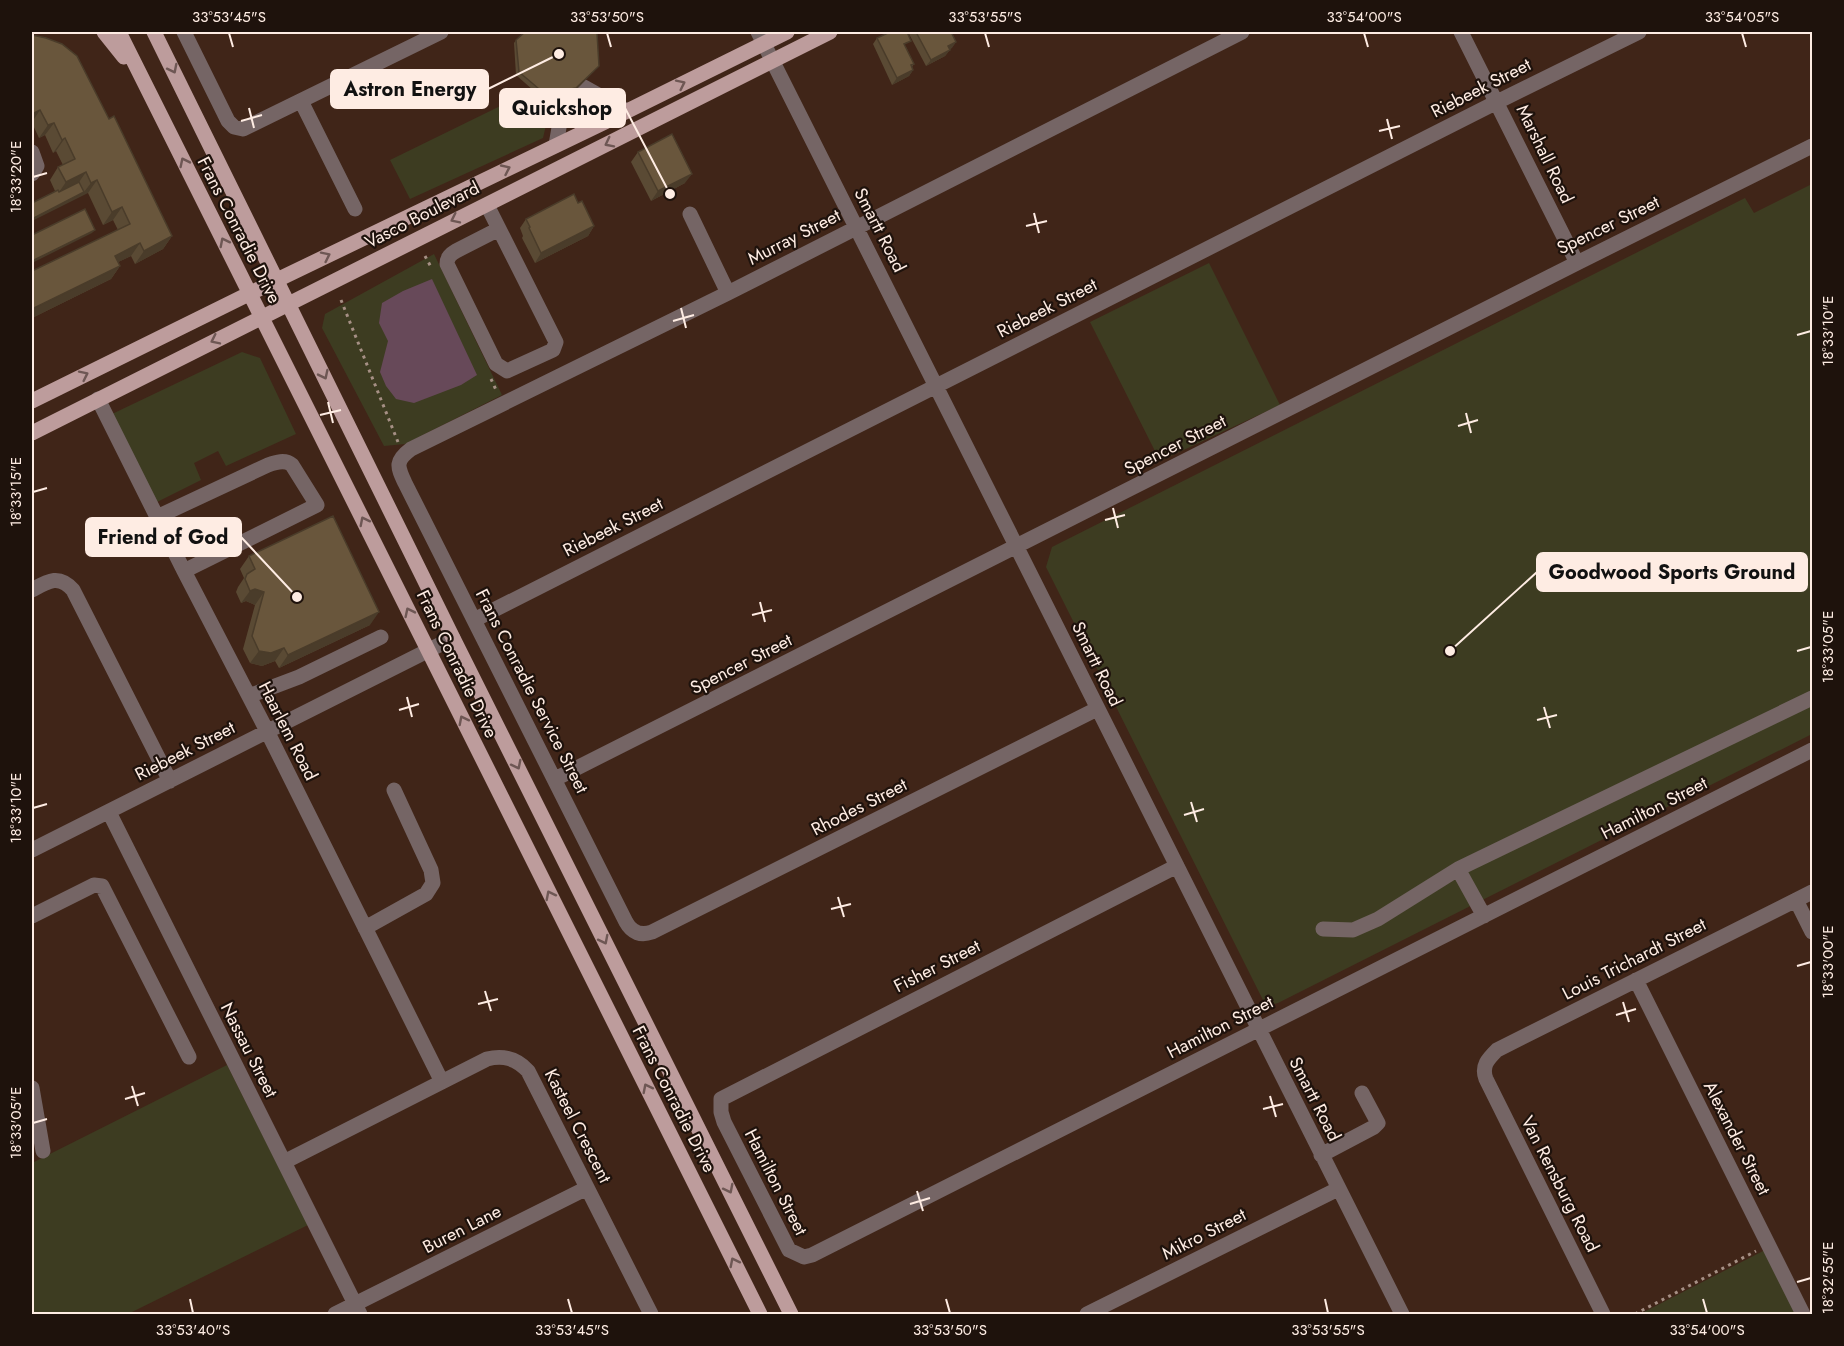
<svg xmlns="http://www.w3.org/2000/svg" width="1844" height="1346" font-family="Jost,sans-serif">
<rect width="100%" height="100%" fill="#402518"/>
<path fill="#3d3c21" d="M523,95L532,112L551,104L543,138L410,199L390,160Z
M1812,184V734L1278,1003L1266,1006L1046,567L1052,547L1745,198L1754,213Z
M434,254L502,395L405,444L384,446L322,328L325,314Z
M1209,263L1280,405L1160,461L1090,322Z
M242,352L260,358L296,434L226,466L218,451L194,463L201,480L153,504L112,414Z
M227,1065L308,1225L128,1314H32V1163Z
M1765,1250L1796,1314H1640Z"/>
<path fill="#674959" d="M432,279L477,375L461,385L414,403L396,399L386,386L380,372L388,341L379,323L382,303L403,291Z"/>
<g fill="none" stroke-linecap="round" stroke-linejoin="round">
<path stroke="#a69085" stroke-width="3" stroke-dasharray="3 4.5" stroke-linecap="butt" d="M425,256L431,267
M341,300L398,442
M491,379L497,392
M1635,1314L1756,1251"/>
<path stroke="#756565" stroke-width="15" d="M184,32L228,121L234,127L243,129L441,32
M758,32L1402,1314
M1461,32L1577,263
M579,86L584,87L627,111
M301,101L355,209
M556,145L565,93
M32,152L37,166L32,174
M487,205L556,342L553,350L507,371L496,364L447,264C447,257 451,254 456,251L499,229
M690,214L728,293
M98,399L184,571L267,731L442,1082
M157,517L268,465C276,462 285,459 292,465L317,505L184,571
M32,590C48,581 59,574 73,590L170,781
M474,620L1497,102L1639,32
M249,696L299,677L381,637
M1097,709L652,932C641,936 632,933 626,922L405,483C397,466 395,461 411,449L728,293L1242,32
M555,779L1577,263L1812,146
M109,812L360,1314
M32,850L453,638
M1177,866L721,1099V1112L724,1122L789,1250L804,1257L812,1255L1812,750
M1458,869L1812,698
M1796,900L1812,932
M32,916L94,885L102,886L189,1057
M365,928L426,894L433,883L431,870L394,790
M1323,929L1353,930L1378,919L1458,869L1484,916
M1636,980L1803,1314
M32,1088L43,1151
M1321,1155L1374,1127L1378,1123L1362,1093
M284,1162L487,1059C503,1055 516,1058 528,1071L651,1314
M335,1314L587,1188
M1087,1314L1338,1189
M1603,1314L1486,1079C1481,1066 1488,1059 1497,1050L1812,892"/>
<path stroke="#bd9c9c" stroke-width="15" d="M104,32L124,57
M119,32L760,1314
M154,32L453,638L791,1314
M32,401L277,280L605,122L787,32
M32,433L830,32"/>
</g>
<path fill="#5a4a34" d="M908,32H951L956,42L945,56L926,66Z
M32,35L109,119L172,236L163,249L135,264L131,256L118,262L120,266L111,279L32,318V271L118,230L113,220L103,225L88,193L55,191L50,180L58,167L63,165L56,151L53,153L45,135L39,138L32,123Z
M877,38L906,47L914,64L912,67L913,70L909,76L892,85L873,44Z
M516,40L599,66L574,92L542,98L516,75L514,43Z
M638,152L685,183L651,201L631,162Z
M578,203L594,226L588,236L535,263L522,238L523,236L520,228L526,219Z
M249,556L370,625L279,668L275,661L262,666L250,663L243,649L255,605L246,601L241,603L236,592L238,587L244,578L240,569Z"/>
<path fill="#4a3c2a" d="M956,42L952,48L944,53L948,46Z
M950,50L945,56L926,66L931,60Z
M599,66L574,92L542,98L545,94Z
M913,70L909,76L892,85L897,78Z
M40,110L32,122V114Z
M54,123L45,135L39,138L48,125Z
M65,138L56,151L53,153L62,140Z
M86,172L77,185L57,195L66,182Z
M692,174L685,183L651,201L658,191Z
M97,180L88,193L32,221V219L84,192L91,183Z
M122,207L113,220L103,225L112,212Z
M594,226L588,236L535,263L541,253Z
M95,230L92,233L32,263V261Z
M172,236L163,249L135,264L144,251Z
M140,243L131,256L106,268L115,256Z
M120,266L111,279L32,318V309Z
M255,589L264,592L255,605L246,601L241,603L250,591Z
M379,612L370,625L279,668L288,655Z
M284,648L275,661L262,666L250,663L259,651Z"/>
<path fill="#69563c" stroke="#4a3c2a" stroke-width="1.5" d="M525,32H595L597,33L599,66L576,88L545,94L519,72L516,40Z
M890,32H907L911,41L904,44L914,64L911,65L913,70L897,78L877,38Z
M916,32H951L956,42L948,46L950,50L931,60Z
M32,35L46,38L62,44L77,56L109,119L114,116L172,236L144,251L140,243L115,256L120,266L32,309V271L130,224L122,207L112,212L97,180L91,183L86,172L66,182L58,167L75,159L65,138L62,140L54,123L48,125L40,110L32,114Z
M672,134L692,174L658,191L638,152Z
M79,182L84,192L32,219V203L58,190L59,192Z
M574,194L578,203L582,201L594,226L541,253L529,228L530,227L526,219Z
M85,209L95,230L32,261V235Z
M333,516L379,612L288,655L284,648L271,653L259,651L252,636L264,592L255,589L250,591L245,579L247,574L255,569L249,556Z"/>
<defs><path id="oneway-chevron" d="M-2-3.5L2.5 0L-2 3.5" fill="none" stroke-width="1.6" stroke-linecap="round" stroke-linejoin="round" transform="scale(1.5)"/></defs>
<g stroke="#6e5754">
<use href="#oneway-chevron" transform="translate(173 69) rotate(63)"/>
<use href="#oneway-chevron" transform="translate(681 84) rotate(-26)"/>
<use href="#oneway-chevron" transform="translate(609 143) rotate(153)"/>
<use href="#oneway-chevron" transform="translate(184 162) rotate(-116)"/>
<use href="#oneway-chevron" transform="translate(506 169) rotate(-25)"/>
<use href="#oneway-chevron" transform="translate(455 219) rotate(154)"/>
<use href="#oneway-chevron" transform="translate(224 242) rotate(-117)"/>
<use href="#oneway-chevron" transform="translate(326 256) rotate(-26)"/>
<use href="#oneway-chevron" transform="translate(215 340) rotate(154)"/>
<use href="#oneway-chevron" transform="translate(84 375) rotate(-26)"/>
<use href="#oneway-chevron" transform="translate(324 375) rotate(64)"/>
<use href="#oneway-chevron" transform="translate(364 521) rotate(-117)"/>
<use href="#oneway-chevron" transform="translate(409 612) rotate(-116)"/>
<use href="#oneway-chevron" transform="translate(463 720) rotate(-117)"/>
<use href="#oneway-chevron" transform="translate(517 765) rotate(63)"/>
<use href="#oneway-chevron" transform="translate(550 895) rotate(-117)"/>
<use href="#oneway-chevron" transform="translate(604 940) rotate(63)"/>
<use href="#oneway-chevron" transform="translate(647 1088) rotate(-117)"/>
<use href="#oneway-chevron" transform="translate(729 1189) rotate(63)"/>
<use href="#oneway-chevron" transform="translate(734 1262) rotate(-117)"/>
</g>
<path fill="none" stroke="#feece3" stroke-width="2" d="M229,33L233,47M607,33L611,47M985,33L989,47M1364,33L1368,47M1742,33L1746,47M249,108L254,128M1387,119L1392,139M241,121L262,115M1379,131L1400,126M33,177L47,173M1034,213L1039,233M1026,226L1047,221M681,308L686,328M673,321L694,315M1797,335L1811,331M328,402L333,423M1466,413L1471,433M320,415L341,410M1458,426L1478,420M33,492L47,488M1113,508L1118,528M1105,520L1125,515M760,602L765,622M752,615L772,610M1797,651L1811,647M407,697L412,717M1544,707L1550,728M399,710L419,704M1537,720L1557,715M1191,802L1197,822M33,808L47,804M1184,815L1204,809M838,897L844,917M831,909L851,904M1797,966L1811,962M485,991L491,1011M1623,1002L1629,1022M478,1004L498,999M1616,1015L1636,1009M132,1086L138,1106M1270,1096L1276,1117M125,1099L145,1093M1263,1109L1283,1104M33,1123L47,1119M917,1191L923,1211M910,1204L930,1198M1797,1282L1811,1278M190,1299L193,1313M568,1299L572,1313M946,1299L950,1313M1325,1299L1328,1313M1703,1299L1707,1313"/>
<g text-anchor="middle" stroke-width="4.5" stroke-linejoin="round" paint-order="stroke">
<g font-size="18" fill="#feece3" stroke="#1e120c">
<text transform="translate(1481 88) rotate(-27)" y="6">Riebeek Street</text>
<text transform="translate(1545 154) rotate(64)" y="6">Marshall Road</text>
<text transform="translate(422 215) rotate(-27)" y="6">Vasco Boulevard</text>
<text transform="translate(1608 225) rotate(-26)" y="6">Spencer Street</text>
<text transform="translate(239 230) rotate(63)" y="6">Frans Conradie Drive</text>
<text transform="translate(880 230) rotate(63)" y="6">Smartt Road</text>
<text transform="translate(794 237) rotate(-27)" y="6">Murray Street</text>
<text transform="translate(1047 308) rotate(-27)" y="6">Riebeek Street</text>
<text transform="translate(1175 445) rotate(-27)" y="6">Spencer Street</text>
<text transform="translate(613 527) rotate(-27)" y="6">Riebeek Street</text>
<text transform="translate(457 664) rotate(64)" y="6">Frans Conradie Drive</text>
<text transform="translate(741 664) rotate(-27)" y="6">Spencer Street</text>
<text transform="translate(1097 664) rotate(64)" y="6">Smartt Road</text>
<text transform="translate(532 691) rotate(63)" y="6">Frans Conradie Service Street</text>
<text transform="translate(288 731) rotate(63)" y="6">Haarlem Road</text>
<text transform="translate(185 751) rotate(-27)" y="6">Riebeek Street</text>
<text transform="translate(859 807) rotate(-27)" y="6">Rhodes Street</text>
<text transform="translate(1654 808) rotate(-27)" y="6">Hamilton Street</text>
<text transform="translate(1634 959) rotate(-27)" y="6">Louis Trichardt Street</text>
<text transform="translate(937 966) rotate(-27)" y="6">Fisher Street</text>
<text transform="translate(1220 1027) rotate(-27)" y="6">Hamilton Street</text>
<text transform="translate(249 1050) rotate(63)" y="6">Nassau Street</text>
<text transform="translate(674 1099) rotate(63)" y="6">Frans Conradie Drive</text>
<text transform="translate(1315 1099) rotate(63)" y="6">Smartt Road</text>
<text transform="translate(578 1126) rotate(63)" y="6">Kasteel Crescent</text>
<text transform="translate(1737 1138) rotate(63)" y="6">Alexander Street</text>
<text transform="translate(776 1182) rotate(63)" y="6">Hamilton Street</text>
<text transform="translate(1560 1184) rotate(63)" y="6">Van Rensburg Road</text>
<text transform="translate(462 1229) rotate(-27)" y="6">Buren Lane</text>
<text transform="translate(1204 1234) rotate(-27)" y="6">Mikro Street</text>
</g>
</g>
<path fill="none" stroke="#feece3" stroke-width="2" d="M559 54L488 89M670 194L625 108M297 597L241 537M1450 651L1537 572"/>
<g fill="#feece3" stroke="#1e120c" stroke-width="2">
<circle cx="559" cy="54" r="6"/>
<circle cx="670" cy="194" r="6"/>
<circle cx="297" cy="597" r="6"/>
<circle cx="1450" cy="651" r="6"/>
</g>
<g fill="#feece3" stroke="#feece3" stroke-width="2">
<rect x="331" y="70" width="157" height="38" rx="6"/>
<rect x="500" y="89" width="125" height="38" rx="6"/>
<rect x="86" y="518" width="155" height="38" rx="6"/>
<rect x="1537" y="553" width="270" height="38" rx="6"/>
</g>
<g font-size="20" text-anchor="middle" font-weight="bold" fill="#111">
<text x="410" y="96">Astron Energy</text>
<text x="562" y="115">Quickshop</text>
<text x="163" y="544">Friend of God</text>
<text x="1672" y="579">Goodwood Sports Ground</text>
</g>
<rect width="1844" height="1346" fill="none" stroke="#1e120c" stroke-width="66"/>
<rect x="33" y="33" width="1778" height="1280" fill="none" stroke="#feece3" stroke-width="2"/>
<g font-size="15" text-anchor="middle" fill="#feece3">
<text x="229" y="22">33°53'45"S</text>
<text x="607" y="22">33°53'50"S</text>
<text x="985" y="22">33°53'55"S</text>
<text x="1364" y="22">33°54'00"S</text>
<text x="1742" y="22">33°54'05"S</text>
<text transform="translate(16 177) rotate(-90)" y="5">18°33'20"E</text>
<text transform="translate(1828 331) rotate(-90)" y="5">18°33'10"E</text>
<text transform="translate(16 492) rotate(-90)" y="5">18°33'15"E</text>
<text transform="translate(1828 647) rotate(-90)" y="5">18°33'05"E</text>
<text transform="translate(16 808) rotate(-90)" y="5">18°33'10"E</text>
<text transform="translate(1828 962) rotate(-90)" y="5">18°33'00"E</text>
<text transform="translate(16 1123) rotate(-90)" y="5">18°33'05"E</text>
<text transform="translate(1828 1278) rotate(-90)" y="5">18°32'55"E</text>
<text x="193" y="1335">33°53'40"S</text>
<text x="572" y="1335">33°53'45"S</text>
<text x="950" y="1335">33°53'50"S</text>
<text x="1328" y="1335">33°53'55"S</text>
<text x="1707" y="1335">33°54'00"S</text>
</g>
</svg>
